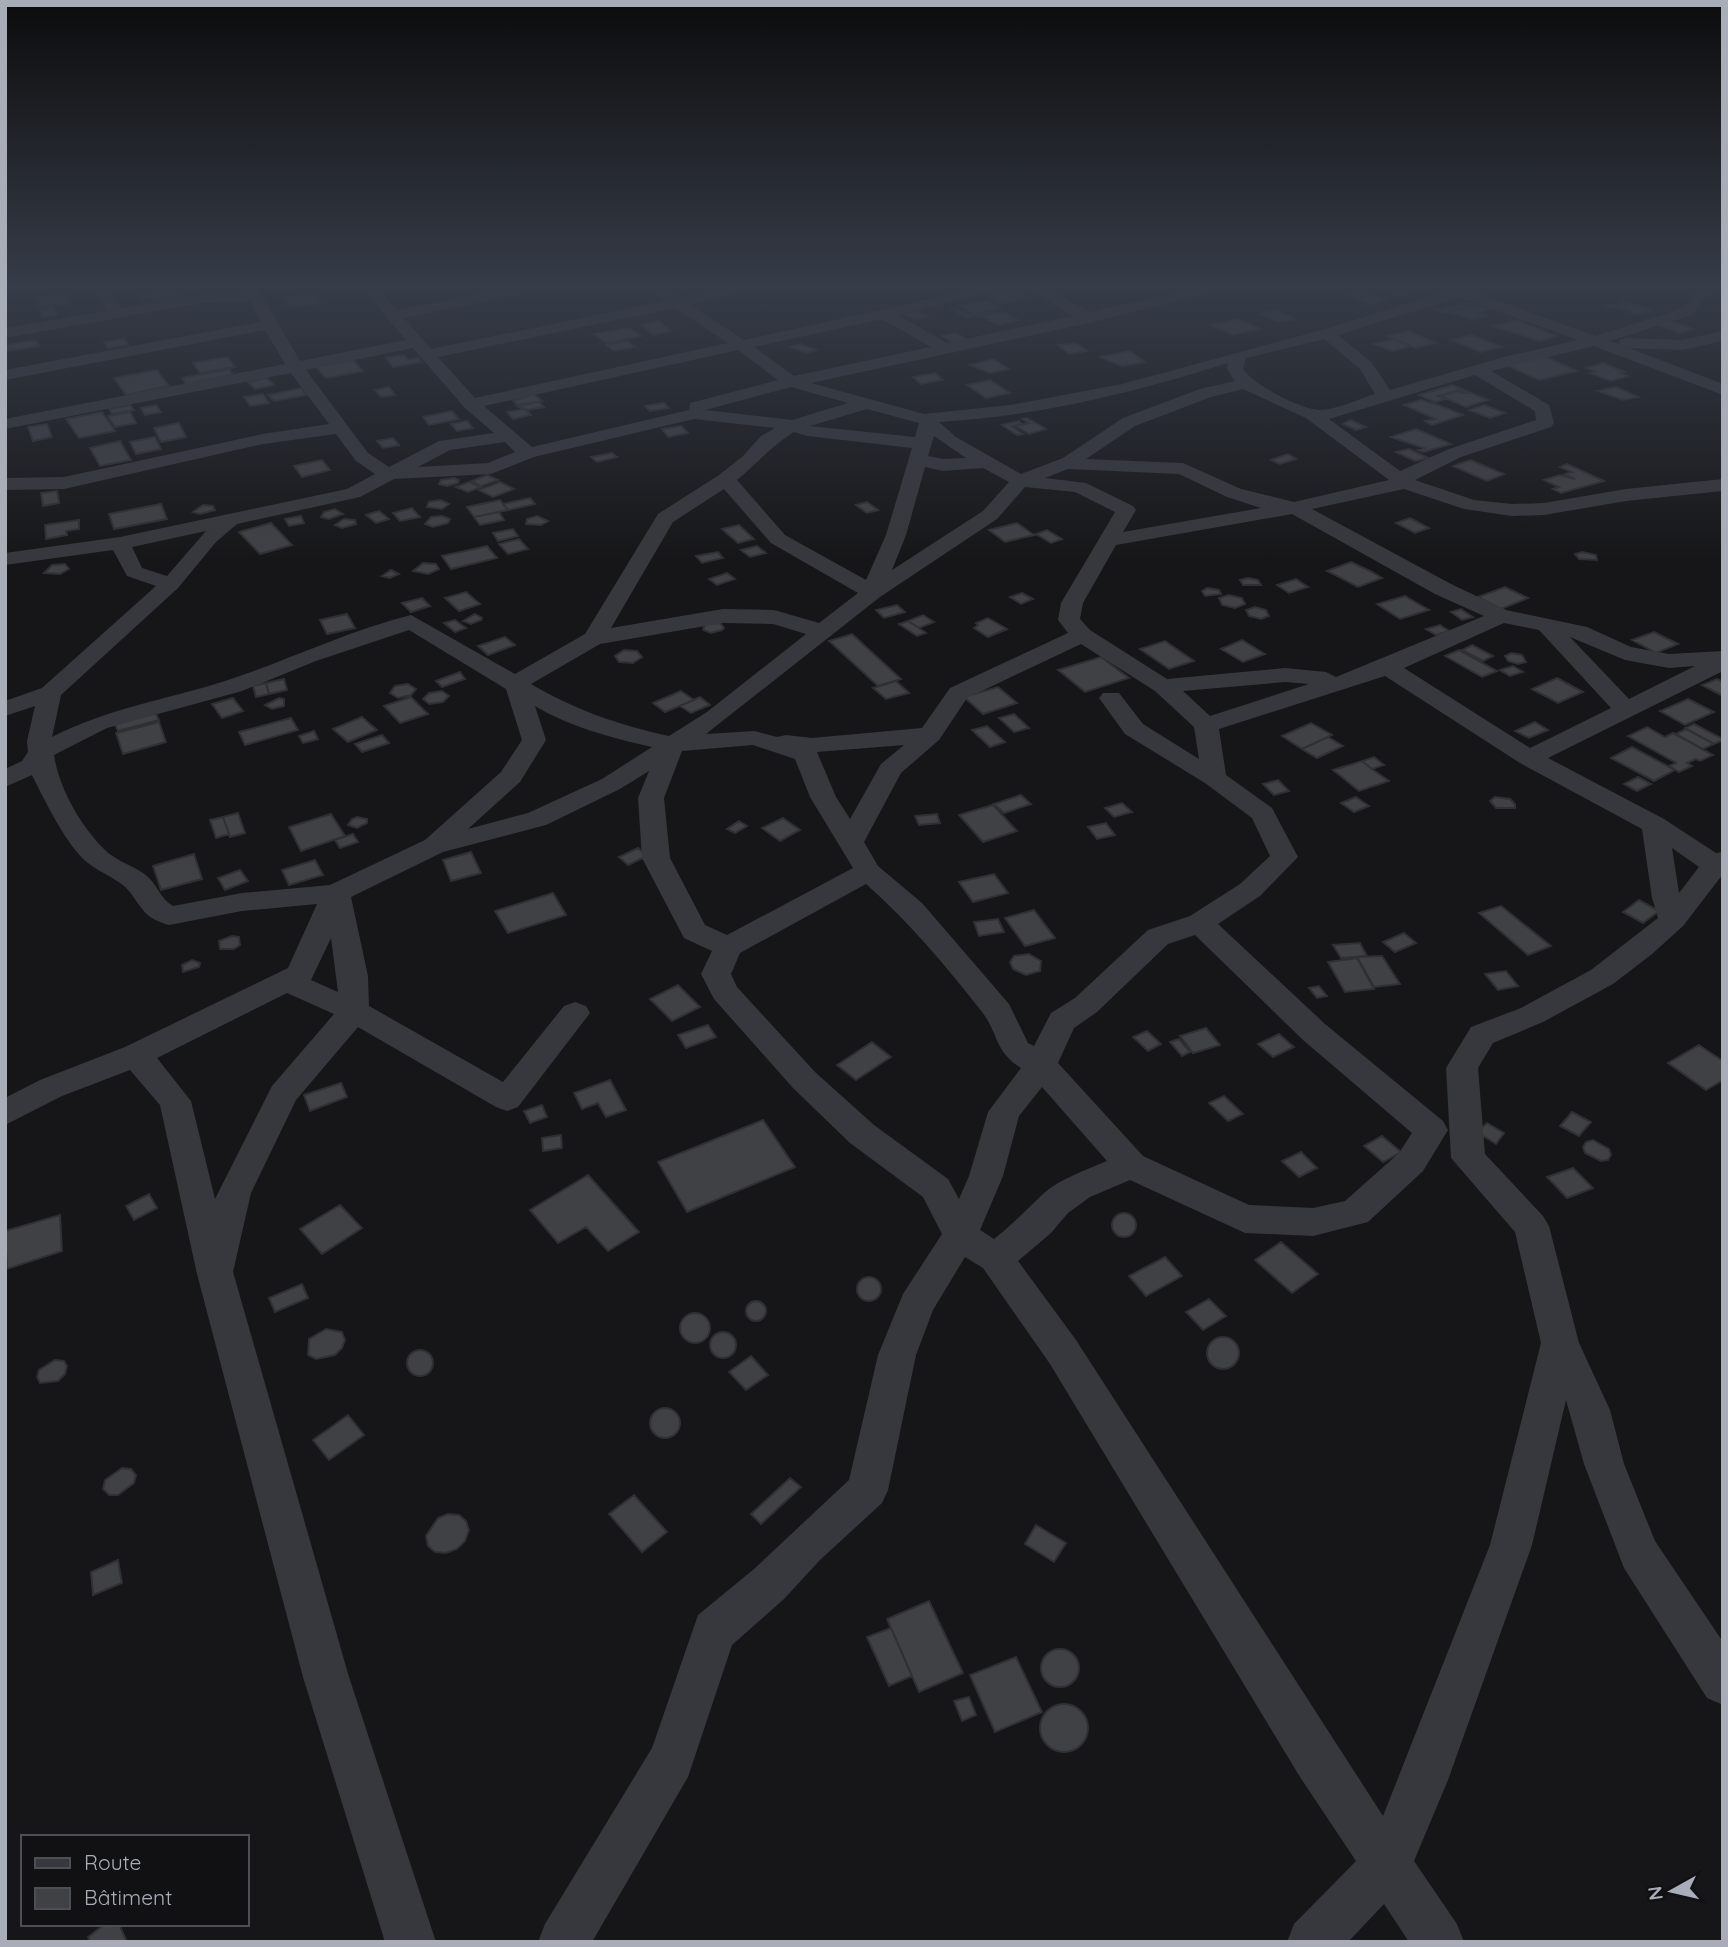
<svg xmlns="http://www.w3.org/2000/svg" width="1728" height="1947" font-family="Quicksand,sans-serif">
<rect width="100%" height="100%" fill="#161618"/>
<path fill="#404145" stroke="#303034" stroke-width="2" d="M1381,288H1417L1421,290L1400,296Z
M1006,289L1014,293L993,297L985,293Z
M175,290L180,297L154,301L151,297L140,299L138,296Z
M1364,291L1381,298L1389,299L1370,305L1347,295Z
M1018,292L1029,298L1000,304L989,298Z
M316,293L321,303L289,307L284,298Z
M66,294L70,303L41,307L37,298Z
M987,300L1001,308L974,314L960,306Z
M1624,301L1652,310L1637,315L1620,308L1605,306L1627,303L1622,302Z
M1467,303L1475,305L1445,313L1437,310Z
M1476,305L1489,310L1479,313L1488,316L1472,320L1450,312Z
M54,307L57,315L43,317L40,309Z
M957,308L969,315L996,312L966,318L951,309Z
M1276,310L1295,319L1279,322L1260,314Z
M917,311L928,317L914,319L904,314Z
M1003,312L1018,320L998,325L982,316Z
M1238,319L1260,329L1233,335L1211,325Z
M1516,320L1557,336L1540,341L1493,326Z
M1668,320L1693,329L1680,333L1655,324Z
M659,321L671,331L653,335L641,325Z
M629,328L641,336L606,343L594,334Z
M1408,331L1436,343L1415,348L1387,336Z
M956,333L968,340L953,343L942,336Z
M1472,335L1502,347L1481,352L1451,340Z
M124,339L128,345L108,348L104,342Z
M1393,339L1411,346L1392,351L1374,344Z
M35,340L39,346L5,351V345Z
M627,341L636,347L614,351L606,345Z
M1076,343L1087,351L1069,354L1058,345Z
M800,344L816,350L806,353L791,347Z
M1130,351L1145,362L1122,366L1100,357Z
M404,355L408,360L418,358L421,362L393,367L386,358Z
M1544,356L1577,371L1539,380L1506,365Z
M227,357L235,367L200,373L193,363Z
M993,359L1009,369L990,373L970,365Z
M353,360L363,371L326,378L316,367Z
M1603,363L1625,372L1621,373L1628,376L1611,381L1590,373L1596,371L1586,368Z
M230,369L233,375L186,384L182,378Z
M157,370L169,386L126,395L114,378Z
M935,373L943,380L921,384L913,377Z
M267,378L274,385L255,389L248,382Z
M990,380L1010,393L986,398L967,385Z
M1452,385L1462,389L1438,396L1445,399L1435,402L1419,395Z
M389,387L395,395L381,397L375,390Z
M1616,387L1638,397L1623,400L1598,391Z
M301,388L306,395L274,401L268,395Z
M1463,390L1467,391L1460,393H1471L1488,400L1466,407L1441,396Z
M263,394L269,403L250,406L244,397Z
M534,394L542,401L517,405L513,401Z
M1421,400L1438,405L1463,415L1432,425L1425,421L1436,419L1404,405Z
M539,402L544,407L527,410L517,406Z
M664,403L669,408L650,411L645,406Z
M130,405L134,410L112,414L109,409Z
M156,405L161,412L145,415L141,408Z
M1484,405L1505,413L1490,418L1469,410Z
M525,409L531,415L513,419L507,412Z
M452,411L459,419L429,425L423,417Z
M102,412L115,431L79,438L66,419Z
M130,412L136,423L115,427L108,416Z
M1027,418L1046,429L1029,434L1016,426L1029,423L1022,419Z
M1350,420L1366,427L1356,430L1343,424Z
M467,421L473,428L457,431L451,424Z
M1019,421L1022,424L1011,426L1023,434L1017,435L1002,425Z
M179,423L186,437L161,442L154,428Z
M47,424L52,437L33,441L28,427Z
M681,426L688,433L668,437L662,429Z
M1416,429L1451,444L1423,452L1418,450L1424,448L1391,437Z
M155,437L161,449L136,454L130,442Z
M393,438L399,445L383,448L377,441Z
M120,441L131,460L100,466L90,448Z
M1409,449L1428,458L1415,461L1396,452Z
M612,453L617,457L597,462L591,457Z
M1288,454L1296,459L1280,464L1271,460Z
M322,460L330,470L302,477L294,466Z
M1470,460L1504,474L1487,481L1453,466Z
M1567,464L1604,481L1561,493L1553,489L1559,487L1544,480L1560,475L1575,479L1565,474L1572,472L1560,467Z
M487,475L498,480L481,486L472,481Z
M454,478L459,480L458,483L447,486L439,484L441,480Z
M469,482L481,487L468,492L456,487Z
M500,482L514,489L493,497L479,490Z
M57,491L59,503L43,506L41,493Z
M530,498L535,504L508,510L503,504Z
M440,500L449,504L442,509L427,507L429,502Z
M500,500L508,510L474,517L467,507Z
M867,502L878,510L867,513L856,505Z
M161,504L167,519L114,529L109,514Z
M203,505L213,506L215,510L200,514L193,512Z
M412,508L420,517L400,521L393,513Z
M335,509L343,514L329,519L321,517L324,512Z
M379,511L389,519L376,523L366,515Z
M499,512L504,520L480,525L474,517Z
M301,516L304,523L289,526L285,519Z
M442,516L450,519L448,523L433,527L425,524L431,517Z
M537,516L548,521L541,525L526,524L527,519Z
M1410,518L1429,528L1415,533L1396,523Z
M344,519L355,520L356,524L342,528L335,525Z
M79,520V529L66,531L67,535L46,539L45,525Z
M271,523L292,545L260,554L239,532Z
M1017,523L1034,535L1005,542L989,530Z
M739,525L754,539L738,543L722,529Z
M513,529L518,536L498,541L493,533Z
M1047,530L1062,539L1051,543L1036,534Z
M519,539L528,549L508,554L499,544Z
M487,546L497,558L451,569L442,556Z
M757,546L766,553L750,557L741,550Z
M718,552L723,558L702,563L696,556Z
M1582,552L1596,555L1597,560L1579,559L1575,554Z
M1351,562L1372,572L1382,578L1358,587L1327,571Z
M423,563L436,564L439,569L428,574L413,571Z
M65,564L69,569L60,574L44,573L52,565Z
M391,570L399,574L390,578L382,576Z
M727,573L735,579L717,585L709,579Z
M1248,578L1258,580L1261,585H1243L1240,580Z
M1296,579L1308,587L1289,593L1277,585Z
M1505,587L1528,598L1501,609L1478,597Z
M1207,588L1219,590L1221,594L1205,596L1202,591Z
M466,592L480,604L459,611L445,598Z
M1022,593L1033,599L1021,604L1010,597Z
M1229,595L1242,598L1245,604L1235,608L1222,605L1219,598Z
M1405,596L1429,610L1400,619L1377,604Z
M422,598L430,606L411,612L402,603Z
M897,605L905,612L884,618L876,610Z
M1255,607L1266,610L1269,616L1261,619L1249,616L1246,610Z
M1461,609L1473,617L1462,620L1451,612Z
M347,614L355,628L327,634L320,620Z
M475,614L482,618L481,620L471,624L463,621Z
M923,615L934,622L919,628L908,621Z
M988,618L1007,629L988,637L974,628L978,625L976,623Z
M455,620L466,628L455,632L444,623Z
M908,621L919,628L926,633L917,636L899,624Z
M720,623L724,628L722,630L711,633L703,630L705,624Z
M1440,625L1449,631L1436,635L1426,629Z
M1654,632L1678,644L1656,653L1632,640Z
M852,634L901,679L878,686L829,641Z
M505,637L515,645L488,655L478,646Z
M1242,640L1265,654L1243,662L1221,649Z
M1165,641L1194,661L1169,669L1140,649Z
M1472,645L1493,656L1483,661L1462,650Z
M624,650L637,651L642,657L633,663L619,662L615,656Z
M1459,650L1497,671L1482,677L1445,656Z
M1511,653L1522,655L1526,662L1518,664L1508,661L1505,656Z
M1101,657L1129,678L1085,692L1058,670Z
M1513,666L1523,672L1510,676L1500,670Z
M460,672L465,679L442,687L436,681Z
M1557,678L1583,692L1558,703L1532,689Z
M284,679L287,690L269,694L266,683Z
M1717,679L1723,682V696L1702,685Z
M896,681L909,693L886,699L873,688Z
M266,683L269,694L256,697L253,686Z
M408,684L416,689L411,695L398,698L390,693L395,686Z
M998,687L1017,703L983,714L964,697Z
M442,691L449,696L443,702L429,704L423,699L429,693Z
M681,691L694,700L665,712L653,703Z
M411,697L428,714L400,723L384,706Z
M700,697L710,705L691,713L680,706Z
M233,698L243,711L222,718L212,704Z
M279,698L284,699V706L272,709L265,705Z
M1688,699L1714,712L1685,725L1660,711Z
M155,712L159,720L118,731L114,723Z
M1014,714L1029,728L1014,732L999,718Z
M362,717L377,730L348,742L333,729Z
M291,718L298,730L245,745L239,732Z
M159,722L166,742L123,754L116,733Z
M1535,722L1548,730L1529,738L1515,731Z
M1311,723L1332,735L1302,749L1282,736Z
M1694,724L1723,739V740L1714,744L1685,728Z
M987,726L1005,742L990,747L972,730Z
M1647,727L1665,737L1673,733L1713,755L1700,761L1696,759L1687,763L1692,766L1679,772L1669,766L1676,763L1628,736Z
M1686,729L1714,744L1703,749L1676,734Z
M314,731L318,739L303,743L299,736Z
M382,735L389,743L362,752L355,744Z
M1328,737L1343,746L1317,758L1302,749Z
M1632,747L1675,770L1654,781L1611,758Z
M1374,757L1384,765L1372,769L1362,761Z
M1362,761L1372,769L1389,781L1359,791L1333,770Z
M1638,777L1651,784L1637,791L1624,784Z
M1278,780L1289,791L1274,795L1263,784Z
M1021,795L1031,804L1004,813L994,804Z
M1356,797L1369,806L1354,812L1341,803Z
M1495,797L1510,799L1515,804V808H1496L1490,801Z
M1122,803L1132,812L1114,817L1105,808Z
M993,805L1017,831L983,842L959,815Z
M238,813L245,833L230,837L223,817Z
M331,814L345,836L301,851L289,827Z
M937,814L940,823L919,825L915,816Z
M223,817L229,834L216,838L210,820Z
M357,817L367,819V823L357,828L348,825L352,819Z
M783,818L800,830L780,841L762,828Z
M739,821L747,826L735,833L727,829Z
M1106,823L1115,835L1097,839L1088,827Z
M353,834L358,842L340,848L335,840Z
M638,848L647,856L628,865L619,857Z
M471,852L481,873L451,881L443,860Z
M194,854L202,879L161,890L153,866Z
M315,860L323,875L289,885L282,870Z
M240,870L248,881L225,890L218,878Z
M994,874L1008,893L973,902L959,882Z
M553,893L566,915L508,933L495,911Z
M1639,900L1659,911L1643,923L1623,912Z
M1501,906L1551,946L1528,955L1479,913Z
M1034,910L1055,938L1025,946L1005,918Z
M998,919L1004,932L979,936L974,922Z
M1404,933L1416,943L1395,952L1383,942Z
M232,936L239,937L240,945L234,949H220L219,941Z
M1360,943L1367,956L1341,958L1333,945Z
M1029,954L1041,961L1040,971L1026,975L1013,969L1010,962L1014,956Z
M1382,956L1400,984L1374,987L1357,957Z
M1357,958L1374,989L1345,992L1328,962Z
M192,960L200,963L199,967L183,972L182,965Z
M1506,971L1518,986L1498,990L1485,974Z
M678,985L700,1007L672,1021L650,999Z
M1319,986L1327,996L1317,998L1309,988Z
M708,1025L716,1037L686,1048L678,1035Z
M1206,1028L1220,1045L1193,1053L1180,1036Z
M1147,1031L1161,1044L1148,1051L1133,1037Z
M1279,1034L1294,1047L1273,1057L1258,1044Z
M1179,1039L1190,1052L1182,1056L1170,1042Z
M872,1042L891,1057L856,1080L837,1065Z
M1699,1045L1723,1061V1080L1706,1090L1668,1063Z
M610,1080L626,1110L606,1117L598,1103L582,1109L574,1093Z
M341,1083L347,1097L310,1111L304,1095Z
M1224,1096L1243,1114L1228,1121L1209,1103Z
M542,1105L547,1117L530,1123L524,1111Z
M1572,1112L1591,1122L1579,1136L1560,1126Z
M763,1120L795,1167L687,1212L658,1162Z
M1487,1123L1504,1133L1496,1144L1477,1132Z
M561,1135L562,1148L543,1151L542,1138Z
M1382,1136L1401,1152L1383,1162L1364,1146Z
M1593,1140L1609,1149L1611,1155L1608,1160L1601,1161L1585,1153L1583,1147L1586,1142Z
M1301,1152L1317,1168L1299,1177L1282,1161Z
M1573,1168L1593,1188L1567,1198L1547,1177Z
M588,1175L639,1232L608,1251L586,1227L558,1243L530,1210Z
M149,1194L157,1208L134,1220L126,1206Z
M340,1205L362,1228L322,1254L300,1229Z
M1112 1225a12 12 0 1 1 24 0a12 12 0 1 1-24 0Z
M60,1215L62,1251L7,1269L5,1231Z
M1281,1242L1318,1274L1292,1293L1255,1260Z
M1165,1257L1182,1276L1146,1296L1129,1276Z
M857 1289a12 12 0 1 1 24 0a12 12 0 1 1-24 0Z
M302,1284L308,1298L275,1312L269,1298Z
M1209,1299L1226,1316L1203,1330L1186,1312Z
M746 1311a10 10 0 1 1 20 0a10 10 0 1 1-20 0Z
M680 1328a15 15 0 1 1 30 0a15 15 0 1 1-30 0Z
M326,1329L342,1332L345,1340L342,1348L335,1355L316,1359L308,1355L309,1339Z
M710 1345a13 13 0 1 1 26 0a13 13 0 1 1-26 0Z
M1207 1353a16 16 0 1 1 32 0a16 16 0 1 1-32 0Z
M407 1363a13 13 0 1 1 26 0a13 13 0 1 1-26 0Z
M751,1356L768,1375L746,1390L729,1372Z
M55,1360L64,1361L67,1366L65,1374L58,1381L40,1383L37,1377L39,1370Z
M650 1423a15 15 0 1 1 30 0a15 15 0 1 1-30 0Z
M348,1415L364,1435L329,1460L313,1440Z
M122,1468L131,1469L136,1475L134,1483L118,1495H109L103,1489L105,1480Z
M790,1478L801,1487L761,1524L751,1514Z
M634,1495L667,1532L642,1552L609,1514Z
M448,1514L459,1515L466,1521L469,1530L465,1541L457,1549L446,1553L435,1552L428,1546L426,1536L438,1518Z
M1036,1525L1066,1543L1054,1562L1025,1544Z
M118,1560L122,1583L93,1595L91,1572Z
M929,1601L963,1673L919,1692L887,1619Z
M891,1628L912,1676L889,1686L867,1637Z
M1041 1668a19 19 0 1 1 38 0a19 19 0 1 1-38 0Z
M1016,1657L1042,1712L995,1732L970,1675Z
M969,1697L976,1715L962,1721L954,1701Z
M1040 1728a24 24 0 1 1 48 0a24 24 0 1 1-48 0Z
M105,1924H119L127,1942H90L88,1937Z"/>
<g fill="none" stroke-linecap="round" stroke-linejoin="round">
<path fill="#37383d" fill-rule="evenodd" d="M95,288H109L121,308L201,295L243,293L239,288H255L263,297L300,361L406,340L362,288H377L397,310L508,288H538L531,292L404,318L431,349L664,301L647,288H664L680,298L728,288H757L690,305L744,340L980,288H1008L898,315L947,343L1073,316L1027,288H1045L1090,312L1200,288H1228L1089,323L811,383L924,414L1010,405L1122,384L1322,330L1445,292L1442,288H1463L1595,336L1681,309L1700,288H1715L1691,315L1610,341L1619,344L1620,340L1626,338L1682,340L1723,331V341L1682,350L1629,348L1723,384V395L1594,346L1491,371L1549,405L1554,423L1551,427L1461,457L1415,480L1474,500L1512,504L1544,503L1626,489L1723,479V491L1626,501L1544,515L1512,516L1464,509L1404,489L1312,509L1451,584L1506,610L1587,627L1631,647L1669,654L1723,651V671L1548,758L1664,819L1716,853L1723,852V874L1683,926L1652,954L1613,984L1543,1022L1493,1043L1478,1068L1485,1154L1543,1216L1549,1226L1579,1343L1610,1410L1624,1464L1655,1541L1723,1642V1705L1707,1698L1624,1568L1584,1464L1566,1400L1532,1545L1448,1780L1414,1861L1457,1924L1464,1942H1409L1384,1904L1348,1942H1287L1294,1924L1356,1861L1300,1777L1050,1364L983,1268L965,1257L933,1310L916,1355L888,1490L882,1503L820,1560L784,1599L732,1645L688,1777L592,1942H538L545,1924L652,1748L698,1615L754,1569L849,1480L878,1355L903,1294L942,1234L923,1197L850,1143L793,1088L714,999L701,974L712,951L684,938L642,858L638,798L649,771L620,789L546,825L443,852L351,897L368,976L369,1006L503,1082L564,1006L575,1002L586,1006L590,1013L518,1107L507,1111L496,1107L358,1027L296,1100L251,1193L233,1272L349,1677L436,1942H385L303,1677L197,1274L160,1105L130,1070L62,1096L5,1125V1098L40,1080L125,1047L288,968L317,904L242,911L169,925C144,918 143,909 129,891C119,879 100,873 88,863C67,847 44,799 32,775L5,787V769L22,761L28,752L27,741L35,706L5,716V701L42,688L156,586L127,576L113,550L5,565V553L120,537L347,489L375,474L356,461L336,434L263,444L64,489L5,490V478L64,477L263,434L329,424L291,373L5,429V419L285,364L265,330L5,380V370L260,322L251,302L201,303L5,338V328L107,311ZM1459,297L1578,340L1504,357L1390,390L1372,363L1338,335ZM675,308L728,343L475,398L438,357ZM882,319L931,347L794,376L754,347ZM1324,339L1360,369L1375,394C1359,399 1338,409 1321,410C1301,410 1254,385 1243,369L1246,358ZM413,348L465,408L494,433L439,441L389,467L368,453L306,370ZM738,350L778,380L690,403L689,410L532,447L484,406ZM1228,363L1227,369L1235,381L1200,389L1123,418L1063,458L1021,474L956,437L939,422C1038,416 1134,393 1228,363ZM1475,375L1535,411L1536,420L1449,449L1400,471L1329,419ZM791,387L848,403L792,420L705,410ZM1243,389L1306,418L1389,480L1294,502L1241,489L1183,463L1086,459L1135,426L1211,397ZM867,409L919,423L915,437L810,426ZM694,419L775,428L761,436L743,456L719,475L658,514L585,634L515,674L411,615C347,631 287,661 225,681C165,700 109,708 52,737L61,695L178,588L216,542L237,524L360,497L394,479L491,474L534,457ZM794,432L808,436L912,448L886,535L866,580L785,535L737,480C757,464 772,445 794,432ZM934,436L966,458L943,459L928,456ZM505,442L515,452L488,463L418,467L450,450ZM925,467L943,471L983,468L1009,482L983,511L892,570L906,535ZM1068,469L1179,474L1227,497L1261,508L1123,532L1136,510L1133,506L1086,483L1045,478ZM1025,487L1075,492L1115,512L1061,603L1058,620L1068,633L950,688L922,728L812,738L786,735L777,737L754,731L706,734L880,597L997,519ZM724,489L771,543L858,593L819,623L774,610L723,609L611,628L673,522ZM1292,514L1435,594L1484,616L1336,677L1326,672L1285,668L1167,679L1090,630L1080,619L1083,603L1116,545ZM206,531L167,576L142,568L132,547ZM723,623L773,624L806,634L707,712L669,736C619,725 575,710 531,684L600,644ZM1504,623L1539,630L1611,708L1530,748L1404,668ZM409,630L506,689L522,740L501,772L425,840L330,885L242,893L173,906C160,898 159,888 149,878C137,866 116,862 104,849C80,825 59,788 54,755L107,728L242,691L316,661ZM1570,637L1625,660L1669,668L1695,666L1629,699ZM1081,644L1155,691L1194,727L1199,759L1143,724L1119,693H1103L1099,698L1125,734L1205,783L1252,818L1270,856L1240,884L1190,916L1148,930L1075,998L1051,1013L1034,1046L1028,1043L1009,1004L922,903L878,866L864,842L901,773L939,740L967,698ZM1385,676L1520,763L1642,829L1652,898L1658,918L1591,970L1521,1008L1471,1027L1446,1068L1451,1158L1515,1232L1541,1343L1490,1545L1383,1816L1076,1340L1018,1261L1051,1233L1068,1213L1090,1197L1130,1180L1245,1233L1313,1236L1368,1222L1423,1171L1448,1130L1443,1121L1325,1024L1218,924L1260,896L1298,857L1272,808L1226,775L1219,729ZM1285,682L1309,684L1210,716L1183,691ZM535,706C570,727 612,738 652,747L602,779L528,813L468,829L520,782L546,740ZM753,745L795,759L810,797L853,868L727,935L705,925L670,858L664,798L682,751ZM904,745L881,764L850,819L836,797L817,752ZM1672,848L1699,867L1679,893ZM866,884C909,922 946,966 982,1012C999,1034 994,1051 1021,1068L988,1112L969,1176L959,1199L948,1179L874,1125L815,1072L737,987L731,974L740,953ZM1195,935L1303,1040L1412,1133L1399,1153L1345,1201L1313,1208L1249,1205L1143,1156L1058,1063L1074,1028L1097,1012L1168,944ZM331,938L338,992L311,980ZM287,993L334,1014L272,1086L215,1199L191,1101L157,1058ZM1042,1087L1107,1161C1086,1170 1061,1178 1043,1194C1027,1209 1012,1225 994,1239L980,1230L1003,1176L1019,1116Z"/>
</g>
<linearGradient id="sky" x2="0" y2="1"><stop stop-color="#0c0c0d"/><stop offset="0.51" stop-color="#363c48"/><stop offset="1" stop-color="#363c48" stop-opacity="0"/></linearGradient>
<rect width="1728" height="561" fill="url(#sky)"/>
<rect width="1728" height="1947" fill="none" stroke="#a8adb8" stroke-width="14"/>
<rect x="21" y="1835" width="228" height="91" fill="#111113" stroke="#4d4f55" stroke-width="2"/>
<rect x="35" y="1858" width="35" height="10" fill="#37383d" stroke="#4d4f55" stroke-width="2"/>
<text x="84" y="1870" font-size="21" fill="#a8adb8">Route</text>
<rect x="35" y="1888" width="35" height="21" fill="#404145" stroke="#4d4f55" stroke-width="2"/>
<text x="84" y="1905" font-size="21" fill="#a8adb8">Bâtiment</text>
<g transform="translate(1672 1891) rotate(262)" stroke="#111113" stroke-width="5" paint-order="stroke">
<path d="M0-5L12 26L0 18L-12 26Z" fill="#a8adb8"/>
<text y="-10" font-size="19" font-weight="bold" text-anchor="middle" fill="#a8adb8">N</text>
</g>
</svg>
